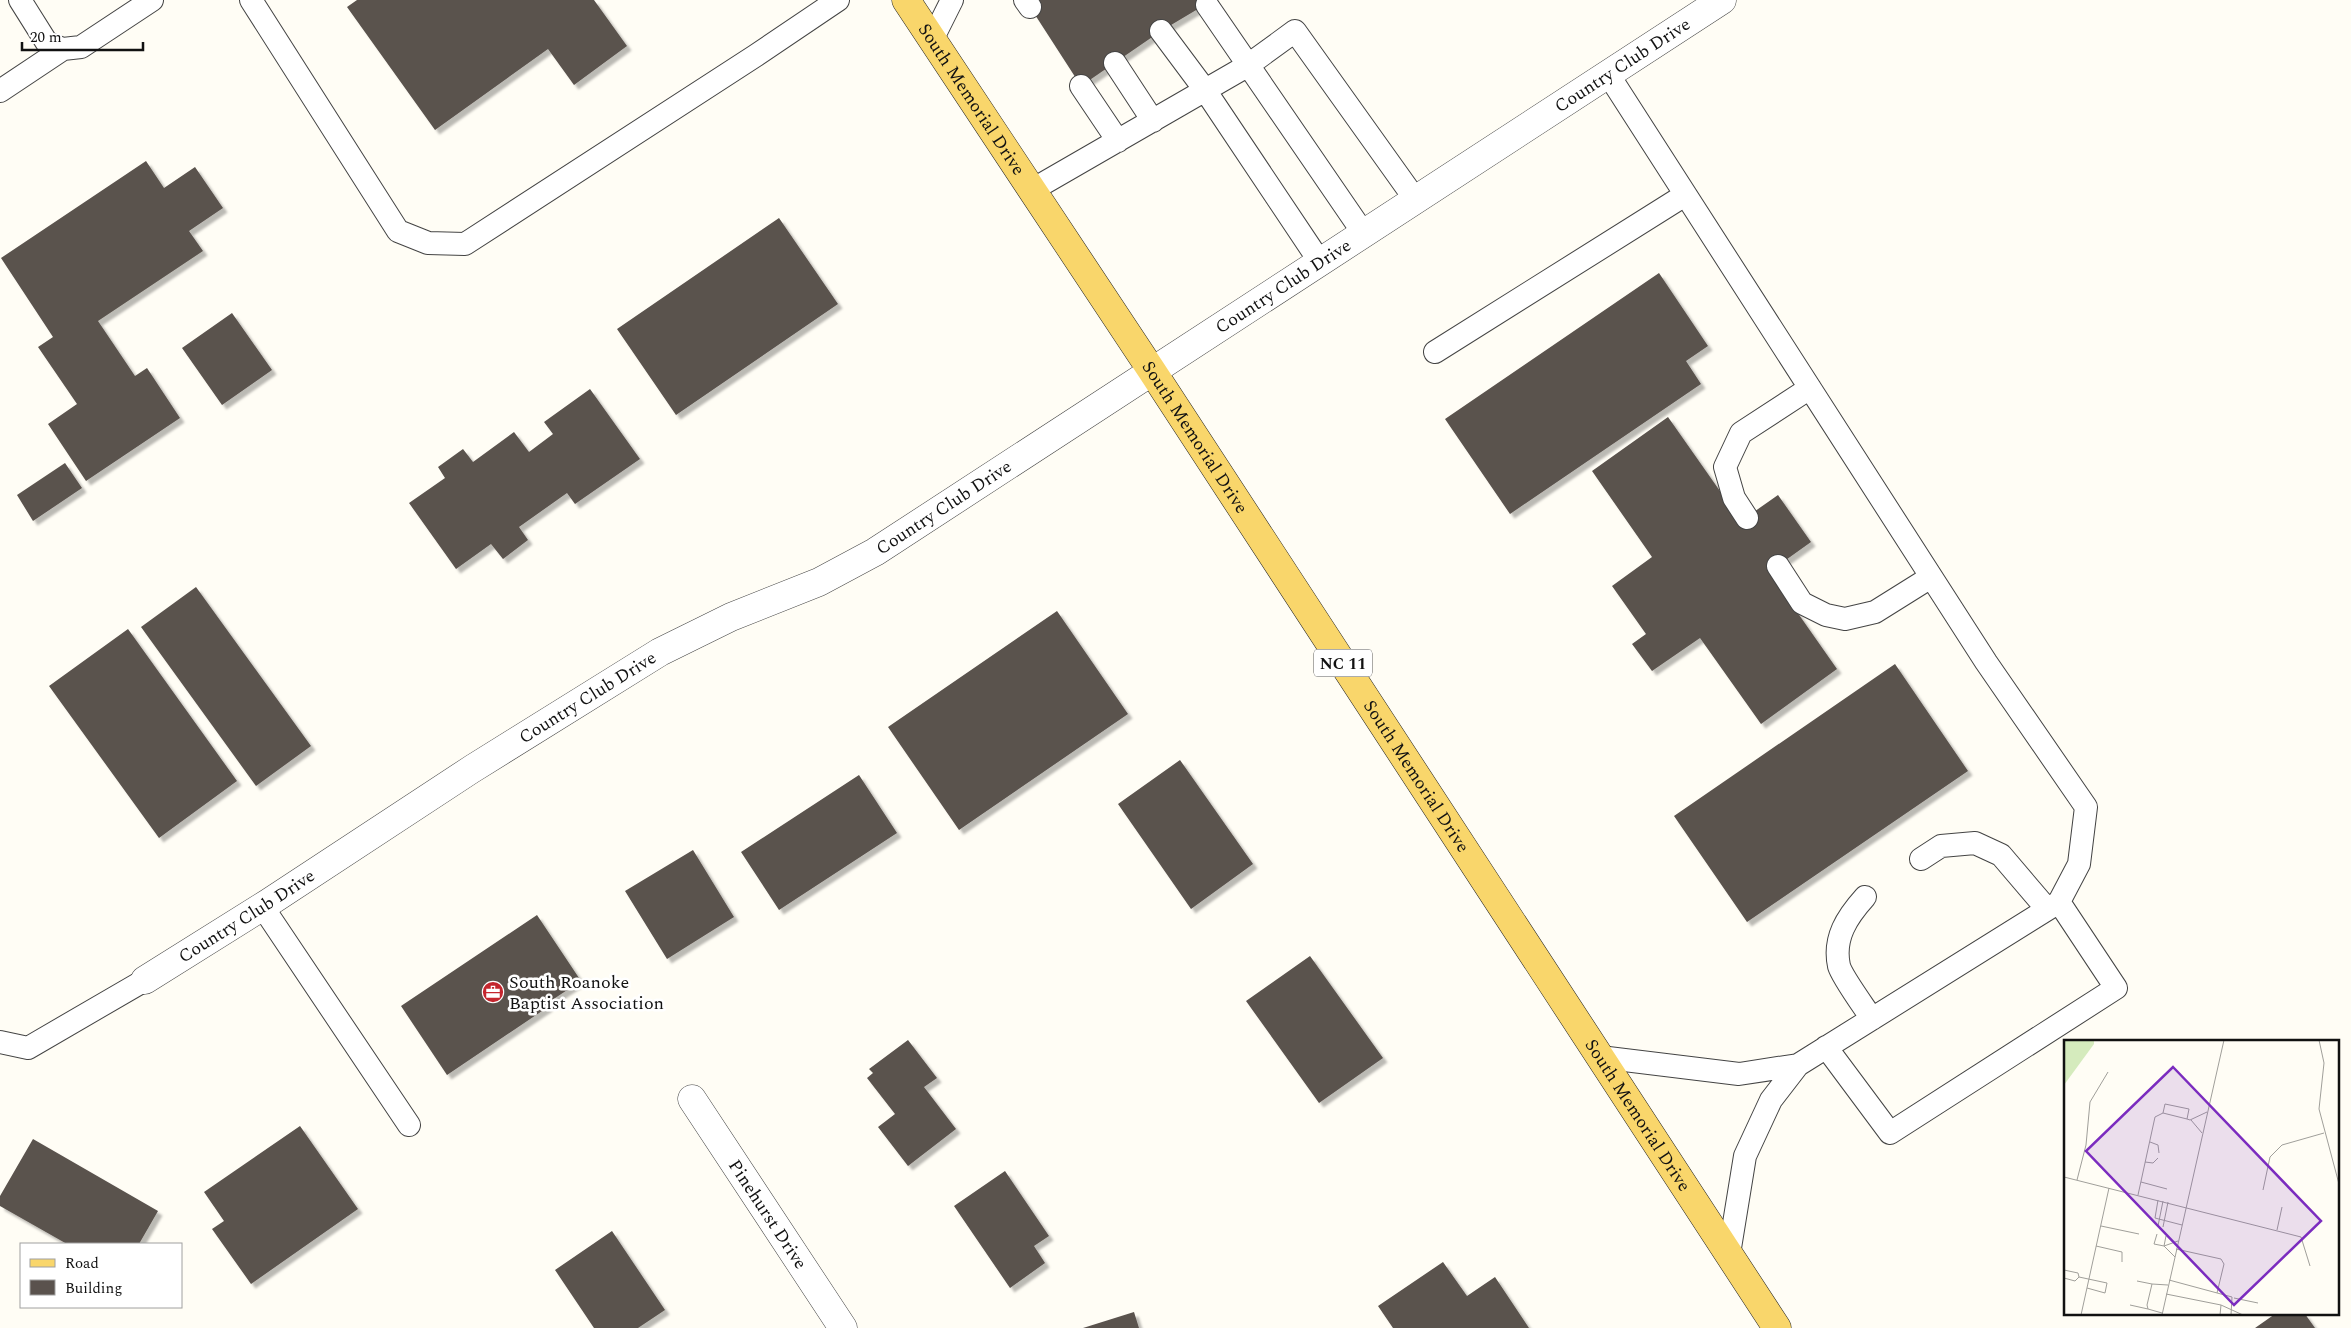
<svg xmlns="http://www.w3.org/2000/svg" width="2351" height="1328" font-family="Spectral,serif">
<defs>
<filter id="shadow"><feDropShadow dx="4.5" dy="4.5" stdDeviation="1" flood-color="#0004"/></filter>
</defs>
<rect width="100%" height="100%" fill="#fffdf5"/>
<path fill="#5a524d" filter="url(#shadow)" d="M357,0H594L627,46L574,85L548,49L435,130L347,7Z
M1040,0H1213L1161,31L1081,86L1030,7Z
M146,161L164,188L195,167L223,208L189,231L203,251L98,321L135,376L147,368L180,418L86,481L48,424L77,404L38,347L53,337L1,258Z
M779,218L838,304L676,415L617,329Z
M1659,273L1708,346L1686,361L1701,384L1510,514L1445,419Z
M232,313L272,370L222,405L182,348Z
M590,389L640,459L575,504L567,493L519,527L528,540L503,559L491,544L456,569L409,503L445,478L438,467L463,449L473,462L514,432L529,452L553,434L544,422Z
M1668,417L1741,521L1778,495L1811,542L1769,572L1837,669L1761,724L1700,638L1652,671L1632,644L1646,634L1612,586L1652,557L1592,471Z
M65,463L82,488L33,521L17,495Z
M196,587L311,746L256,786L141,627Z
M1057,611L1128,714L959,830L888,727Z
M128,629L237,781L159,838L49,686Z
M1895,664L1968,771L1747,922L1674,816Z
M1180,760L1253,864L1191,909L1118,804Z
M859,775L897,833L779,910L741,852Z
M693,850L734,917L667,959L625,891Z
M537,915L581,981L546,1004L548,1007L447,1075L401,1006Z
M1310,956L1383,1058L1319,1103L1246,1001Z
M908,1040L937,1078L924,1087L956,1129L908,1166L878,1127L895,1114L867,1078L873,1073L869,1069Z
M300,1126L358,1209L251,1284L212,1229L224,1221L204,1192Z
M33,1139L158,1211L139,1244H67L0,1206V1196Z
M1005,1171L1049,1236L1034,1246L1045,1263L1010,1288L954,1206Z
M612,1231L665,1310L638,1328H594L555,1270Z
M1443,1262L1467,1296L1495,1277L1529,1328H1393L1378,1306Z
M1134,1312L1139,1328H1083Z
M2275,1314H2305L2315,1328H2255Z"/>
<g fill="none" stroke-linecap="round" stroke-linejoin="round">
<g stroke="#444" stroke-width="24">
<path id="lane" d="M20,0L47,43L63,49L81,47L152,0
M251,0L398,231L428,243L465,244L755,56L838,0
M1025,0L1030,7
M1207,5L1364,234
M1161,31L1205,90L1320,262
M932,40L952,0
M1115,63L1153,121
M1608,74L1986,662L2086,807L2079,864L2059,902
M1081,86L1118,141
M0,91L63,49
M1032,190L1247,66L1295,31L1415,199
M1435,352L1685,195
M1747,518L1734,498L1725,467L1741,433L1810,388
M1778,566L1802,603L1826,615L1845,619L1875,612L1931,577
M1921,859L1941,846L1975,843L2001,855L2047,909
M1865,897C1847,917 1833,938 1839,966C1842,977 1865,1008 1872,1019
M262,906L409,1125
M0,1042L28,1048L145,980
M1600,1057L1739,1074L1798,1065
M1729,1254L1745,1156L1771,1100L1798,1065L2059,902L2116,988L1890,1133L1826,1047"/>
</g>
<g stroke="#444" stroke-width="29">
<g id="street">
<path id="s1" d="M145,980L268,903L472,769L660,652L731,617L819,582L875,552L1722,0"/>
<path id="s2" d="M692,1099L843,1328"/>
</g>
</g>
<g stroke="#222" stroke-width="29">
<g id="primary">
<path id="s3" d="M906,0L1152,371L1777,1328"/>
</g>
</g>
<use href="#lane" stroke="#fff" stroke-width="22"/>
<use href="#street" stroke="#fff" stroke-width="28"/>
<use href="#primary" stroke="#f9d66b" stroke-width="28"/>
</g>
<defs>
<g id="office-disc" transform="scale(1.125)"><circle r="9.5" fill="#c4262e" stroke="#fff"/><path d="M-6-3h4V-5.5h4V-3h4V5H-6ZM-1-4.5V-3h2v-1.5ZM-6 0V1H6V0Z" fill="#fff"/></g>
</defs>
<g fill-rule="evenodd">
<use href="#office-disc" x="493" y="992"/>
</g>
<g text-anchor="middle" stroke-width="5" stroke-linejoin="round" paint-order="stroke">
<rect fill="#fff" stroke="#585858" stroke-width="1" x="1314" y="649.5" width="58" height="27" rx="4"/>
<g font-size="16" font-weight="bold" fill="#111">
<text x="1343" y="669">NC 11</text>
</g>
<g font-size="18" fill="#111" stroke="#fff">
<text dy="6" stroke="none"><textPath href="#s1" startOffset="1740">Country Club Drive</textPath></text>
<text dy="6" stroke="none"><textPath href="#s3" startOffset="119">South Memorial Drive</textPath></text>
<text dy="6" stroke="none"><textPath href="#s1" startOffset="1335">Country Club Drive</textPath></text>
<text dy="6" stroke="none"><textPath href="#s3" startOffset="524">South Memorial Drive</textPath></text>
<text dy="6" stroke="none"><textPath href="#s1" startOffset="930">Country Club Drive</textPath></text>
<text dy="6" stroke="none"><textPath href="#s1" startOffset="525">Country Club Drive</textPath></text>
<text dy="6" stroke="none"><textPath href="#s3" startOffset="929">South Memorial Drive</textPath></text>
<text dy="6" stroke="none"><textPath href="#s1" startOffset="120">Country Club Drive</textPath></text>
<text dy="6" stroke="none"><textPath href="#s3" startOffset="1334">South Memorial Drive</textPath></text>
<text dy="6" stroke="none"><textPath href="#s2" startOffset="138">Pinehurst Drive</textPath></text>
</g>
<g font-size="18" fill="#111" stroke="#fff" text-anchor="start">
<text x="509" y="988">South Roanoke<tspan x="509" dy="21">Baptist Association</tspan></text>
</g>
</g>
<g transform="translate(2064 1040)">
<rect width="275" height="275" fill="#fffdf5"/>
<path d="M0,0H30V4L0,45Z" fill="#d5ebbd"/>
<path fill="none" stroke="#a09f9a" stroke-width="1" d="M255,0L260,23L255,69L275,144M123,79L125,69L101,64L99,73L123,79L126,80L143,72M127,80L138,93M86,102L94,105L95,113M81,122L89,123L94,118M0,137L237,197L246,226M13,140L22,105L26,62L44,32M77,142L103,149M199,150L206,117L218,105L260,93M74,155L91,77L99,73M94,160L91,178L118,185M37,186L75,194M94,186L99,161M99,187L104,162M213,190L218,167M93,194L90,204L100,206L114,201M102,196L100,206L111,217M32,206L58,212V222M112,209L157,219L160,224L153,253M0,230L14,233L15,237L43,243L41,253L23,248M0,238L11,241L15,237M105,240L168,257L167,275M73,241L88,244M102,254L157,265L156,275M170,258L194,263M66,265L84,269M157,265L179,275M98,273L84,269L83,265L88,244L104,245M17,275L45,148M98,275L160,0"/>
<path fill="#7b2cbf" fill-opacity="0.15" stroke="#7b2cbf" stroke-width="2.5" d="M109,27L257,181L170,265L22,111Z"/>
<rect width="275" height="275" fill="none" stroke="#111" stroke-width="2.5"/>
</g>
<rect x="20" y="1243" width="162" height="65" fill="#ffffff" stroke="#a0a0a0"/>
<rect x="30" y="1259" width="25" height="8" fill="#f9d66b" stroke="#a0a0a0"/>
<text x="65" y="1268" font-size="15" fill="#111111">Road</text>
<rect x="30" y="1280" width="25" height="15" fill="#5a524d" stroke="#a0a0a0"/>
<text x="65" y="1293" font-size="15" fill="#111111">Building</text>
<path d="M22 42v8h121v-8" fill="none" stroke="#111111" stroke-width="2.5"/>
<text x="30" y="42" font-size="15" fill="#111111" stroke="#ffffff" stroke-width="4" paint-order="stroke">20 m</text>
</svg>
